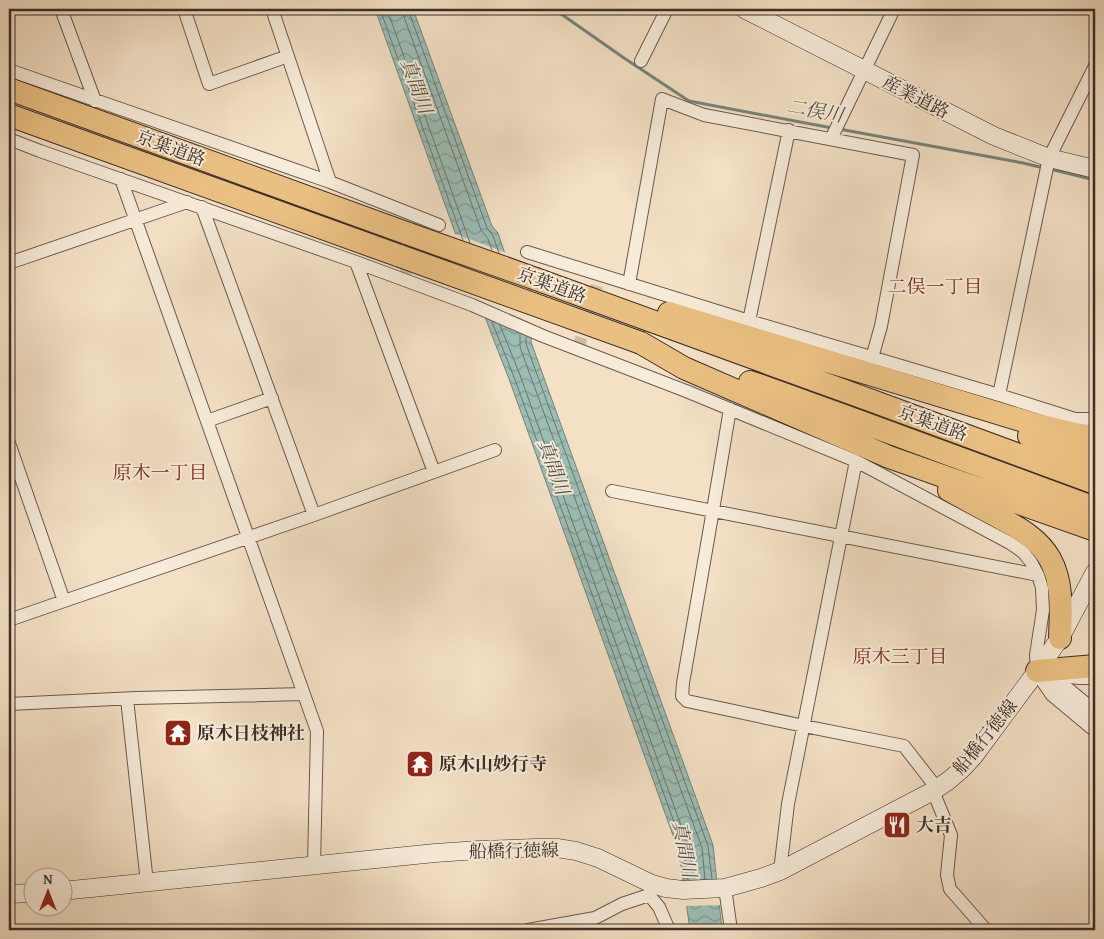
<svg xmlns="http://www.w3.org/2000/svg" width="1104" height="939" font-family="'Gentium Book Plus','Noto Serif JP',serif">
<defs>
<pattern id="water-waves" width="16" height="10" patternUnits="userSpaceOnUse" patternTransform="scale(1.25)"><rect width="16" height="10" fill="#9bbdb4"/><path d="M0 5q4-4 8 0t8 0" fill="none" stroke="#809a92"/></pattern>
</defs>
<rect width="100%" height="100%" fill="#f3e0c5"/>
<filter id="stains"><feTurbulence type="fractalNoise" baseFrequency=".004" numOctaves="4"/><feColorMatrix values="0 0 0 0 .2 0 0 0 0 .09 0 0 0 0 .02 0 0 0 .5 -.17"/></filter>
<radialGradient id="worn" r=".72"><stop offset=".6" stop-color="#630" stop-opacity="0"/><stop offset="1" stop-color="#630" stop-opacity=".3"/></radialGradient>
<path fill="url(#water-waves)" stroke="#75847b" d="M375,9H413L492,226L498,233L532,334L531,342L713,845L722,930H690L679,852L509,379L491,333Z"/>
<path fill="#f3e0c5" d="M453,233L507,253L531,323L478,303Z
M719,880L722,905L684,906L681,881Z"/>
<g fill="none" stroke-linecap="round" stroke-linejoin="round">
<path stroke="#6b766d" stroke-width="1" d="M380,9L463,240
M387,9L470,243
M403,9V14L481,230L488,239L492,250
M409,9V12L487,228L493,236L499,253
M492,322L514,377L684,850L688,880
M500,325L520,375L689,848L694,879
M520,334V347L702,848L705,879
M526,337V344L708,846L712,879"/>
<path stroke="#75847b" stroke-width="3" d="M554,9L624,58L689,101L832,128
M839,129L1023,163L1044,168
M1050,169L1095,180"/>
<path stroke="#cebca5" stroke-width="12" stroke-dasharray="12 6" stroke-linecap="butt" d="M403,280L423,219
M578,349L600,275"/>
<g stroke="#695a4e" stroke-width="14">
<path id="minor" d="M61,9L95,101
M184,9L209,84L288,56
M272,9L330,182
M641,61L667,9
M9,70L330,182L439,225
M9,139L40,151L356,262L472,305L543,336L686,391L856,461L1010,543L1023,552L1031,562L1038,575L1042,588L1043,610L1036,655L1037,671H1041
M831,139L894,9
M121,179L317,731L314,865
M202,207L314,515
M527,252L749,321L999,395L1075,419H1095
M356,262L434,472
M9,263L187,202
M629,284L662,99L704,115L913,155L881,326L872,358
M749,321L789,130
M999,395L1049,158L1095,66
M730,409L713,510L683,683L682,696L687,701L804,726L904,746L932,782L933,791L951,835L947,875L950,889L986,930
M207,421L272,398
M9,443L64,601
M612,491L1038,575
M9,620L314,515L495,450
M1070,677L1079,678H1095
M127,699L147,883
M9,704L136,698L304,694
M780,871L788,804L856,461
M725,888L731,930H733
M649,895L659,907L669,930
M528,930L595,918L622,904L649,895L652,884"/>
</g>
<g stroke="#695a4e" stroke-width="17">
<path id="tertiary" d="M1037,671L1053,694L1095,729
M1041,673L1060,684L1095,713"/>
</g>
<g stroke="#3b2e26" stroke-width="19">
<path id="secondary" d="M744,9L994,136L1049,158L1095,169
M62,891L435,853L479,850L536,848H557L576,851L598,858L652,884L666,888L683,890L725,888L761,878L780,871L933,791L948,781L962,769L974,756L1037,671L1060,638L1095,572
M9,894L32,893"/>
</g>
<g stroke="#3b2e26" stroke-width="24">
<path id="motorway" d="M9,89L409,234
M9,115L400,256
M536,279L867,399L1095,483
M669,313L1034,424L1074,434L1095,437
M641,343L684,368L889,457L1095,530
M750,382L853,419L1095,508
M1029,436L1095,460
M949,490C963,498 978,506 993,514C1014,526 1037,536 1050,559C1063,582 1061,612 1060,638
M1037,671L1095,666"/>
</g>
<use href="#minor" stroke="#f7ebd9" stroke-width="12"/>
<use href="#tertiary" stroke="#f7ebd9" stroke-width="15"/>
<use href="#secondary" stroke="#f7ebd9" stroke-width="18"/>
<use href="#motorway" stroke="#eac082" stroke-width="22"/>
<g stroke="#3b2e26" stroke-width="5">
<path id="rail" d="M9,12L11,9"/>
</g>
<use href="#rail" stroke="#f7ebd9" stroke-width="3" stroke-dasharray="9" stroke-linecap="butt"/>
<g stroke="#3b2e26" stroke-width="24" stroke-linecap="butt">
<path id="motorway-bridge" d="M409,234L536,279
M400,256L641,343"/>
</g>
<use href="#motorway-bridge" stroke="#eac082" stroke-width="22"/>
</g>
<defs>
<g id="temple-square" transform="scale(1.4375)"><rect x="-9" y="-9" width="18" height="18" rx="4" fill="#8f2418" stroke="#f7ebd9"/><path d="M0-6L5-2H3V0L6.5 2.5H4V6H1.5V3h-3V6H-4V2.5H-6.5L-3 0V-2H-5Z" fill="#fff"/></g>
<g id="restaurant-square" transform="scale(1.4375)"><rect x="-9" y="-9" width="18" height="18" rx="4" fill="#8f2418" stroke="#f7ebd9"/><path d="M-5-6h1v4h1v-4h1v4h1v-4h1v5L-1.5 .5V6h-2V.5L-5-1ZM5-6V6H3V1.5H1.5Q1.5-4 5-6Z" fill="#fff"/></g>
</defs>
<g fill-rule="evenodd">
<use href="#temple-square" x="178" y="733"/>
<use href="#temple-square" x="420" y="764"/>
<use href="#restaurant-square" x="897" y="825"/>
</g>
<g text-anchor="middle" stroke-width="4" stroke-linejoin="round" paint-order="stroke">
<g font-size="18" fill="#3b2e26" stroke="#f7ebd9">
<text transform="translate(916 97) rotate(27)" y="6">産業道路</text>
<text transform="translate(171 148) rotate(20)" y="6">京葉道路</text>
<text transform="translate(552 285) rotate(20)" y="6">京葉道路</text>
<text transform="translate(933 423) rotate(20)" y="6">京葉道路</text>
<text transform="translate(985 737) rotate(-51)" y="6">船橋行徳線</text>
<text transform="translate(514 851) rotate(-1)" y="6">船橋行徳線</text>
</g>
<g font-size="18" font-weight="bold" fill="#3b2e26" stroke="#f7ebd9" text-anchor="start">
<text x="197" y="739">原木日枝神社</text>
<text x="439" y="770">原木山妙行寺</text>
<text x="916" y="831">大吉</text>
</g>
<g font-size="19" font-style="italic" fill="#53524a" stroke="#f7ebd9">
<text transform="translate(417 86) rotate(70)" y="7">真間川</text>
<text transform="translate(815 110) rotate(10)" y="7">二俣川</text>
<text transform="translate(554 467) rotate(70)" y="7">真間川</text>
<text transform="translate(685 849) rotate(79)" y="7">真間川</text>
</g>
<g font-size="19" fill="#7a1f14" stroke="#f7ebd9">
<text x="935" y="293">二俣一丁目</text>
<text x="160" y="479">原木一丁目</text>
<text x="900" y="663">原木三丁目</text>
</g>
</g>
<rect width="1104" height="939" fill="none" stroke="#f3e0c5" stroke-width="30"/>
<rect x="10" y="10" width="1084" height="919" fill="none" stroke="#3b2e26" stroke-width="2.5"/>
<rect x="15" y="15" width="1074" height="909" fill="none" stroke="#3b2e26"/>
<g transform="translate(48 892)"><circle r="24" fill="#f7ebd9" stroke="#ac9f91"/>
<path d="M0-4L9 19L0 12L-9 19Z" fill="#8f2418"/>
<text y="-8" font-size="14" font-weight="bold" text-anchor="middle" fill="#3b2e26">N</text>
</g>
<rect width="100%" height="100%" filter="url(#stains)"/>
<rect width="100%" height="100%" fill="url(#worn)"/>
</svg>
